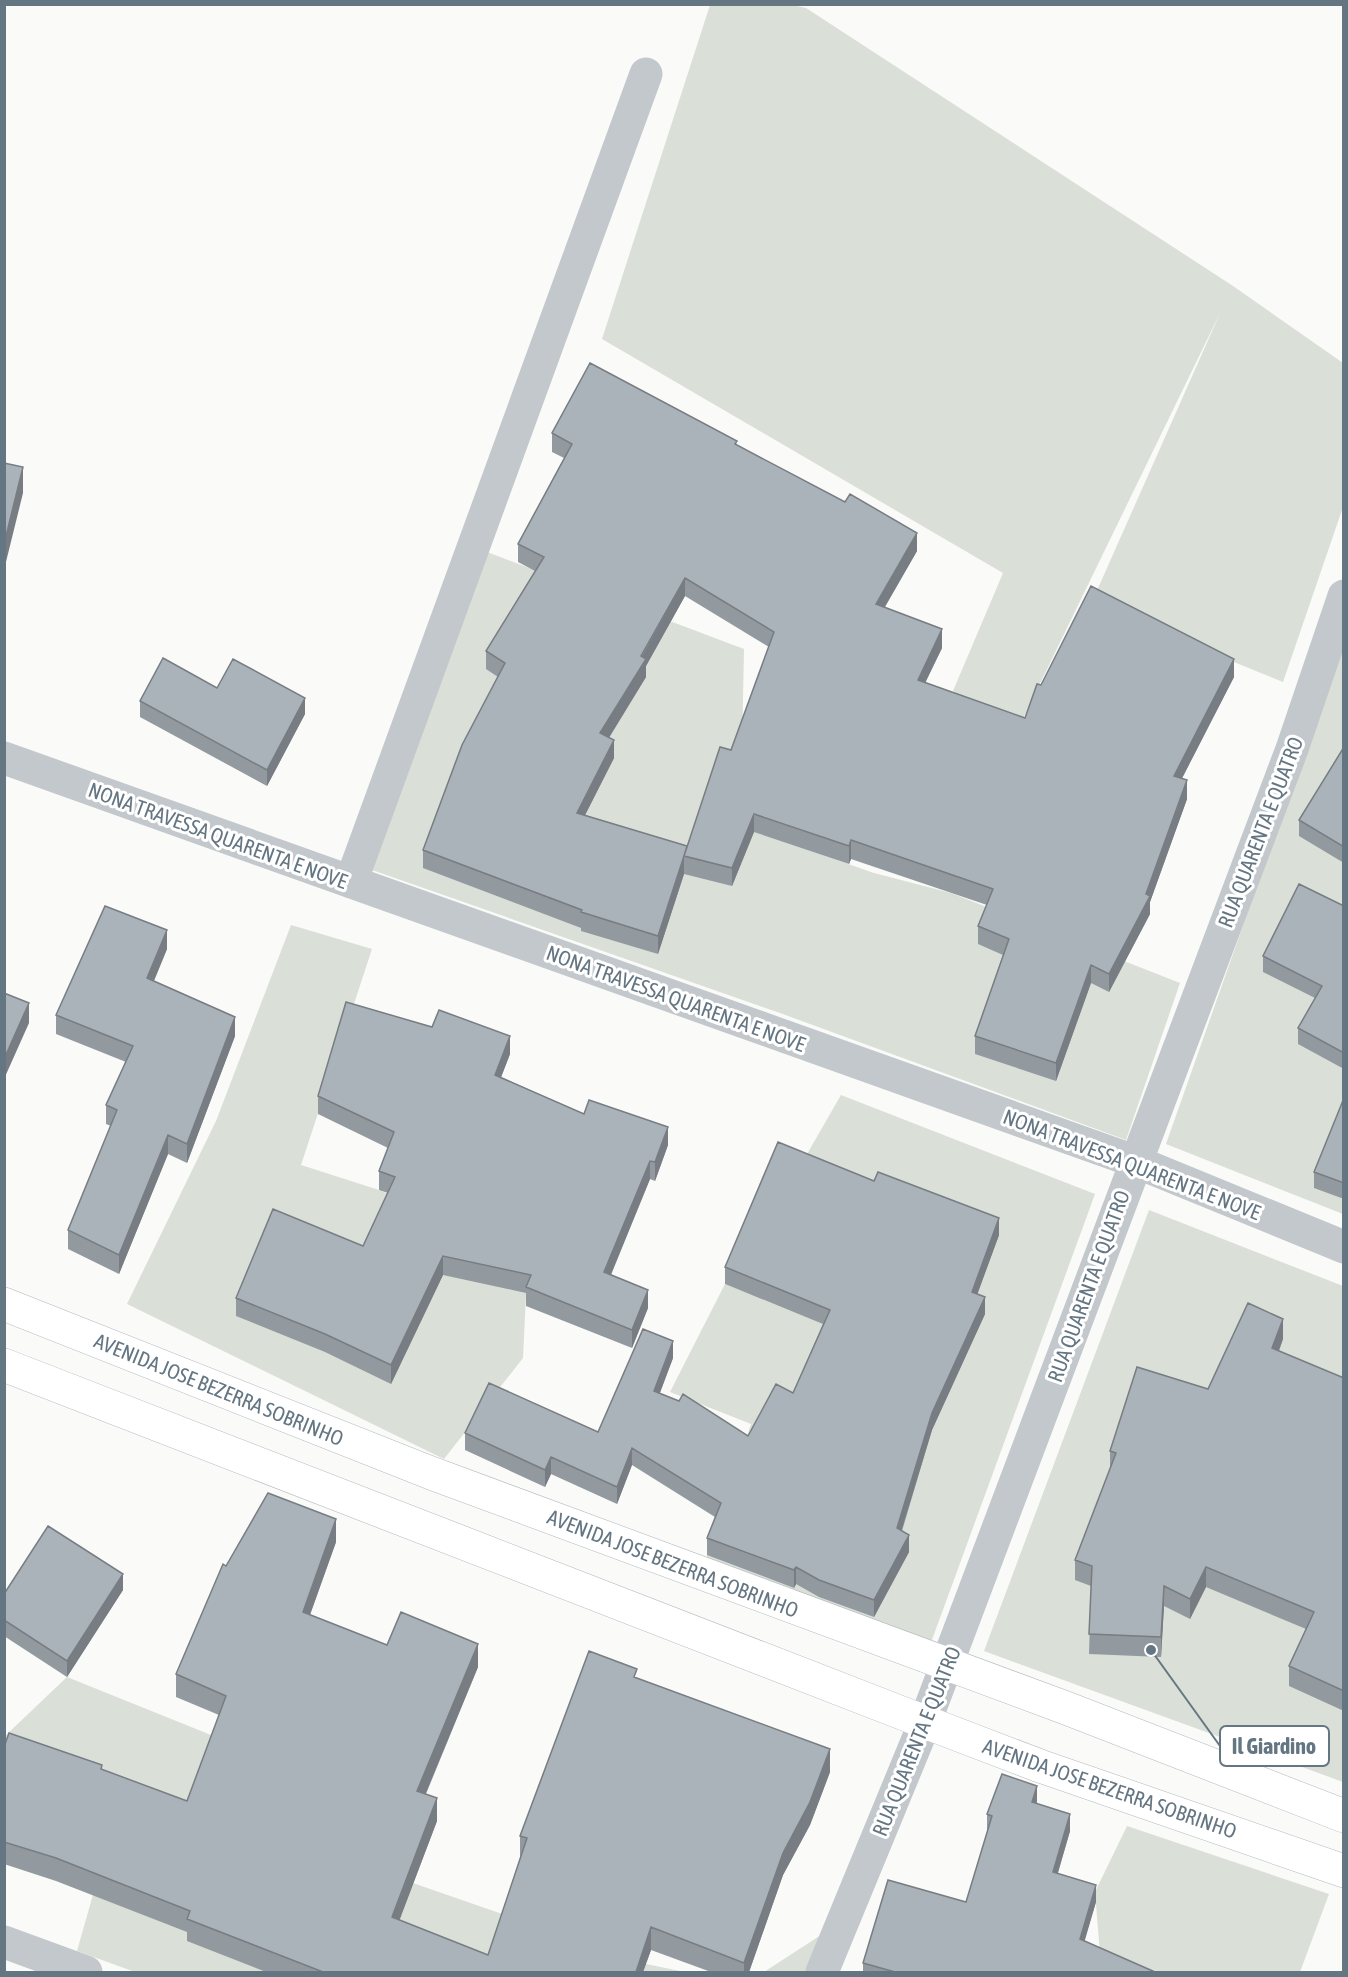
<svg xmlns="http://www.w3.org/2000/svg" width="1348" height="1977" viewBox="0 0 1348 1977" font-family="'Asap Condensed',sans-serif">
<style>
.green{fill:#dadfd7}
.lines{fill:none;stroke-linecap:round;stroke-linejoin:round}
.secondary-casing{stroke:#b3babf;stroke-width:34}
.street{stroke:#c3c8cc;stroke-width:33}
.secondary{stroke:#fff;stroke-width:33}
.wall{fill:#929a9f;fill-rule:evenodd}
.shaded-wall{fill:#777d82}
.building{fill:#aab3b9;stroke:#777d82;stroke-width:1.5;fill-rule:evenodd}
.labels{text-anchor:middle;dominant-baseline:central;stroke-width:6;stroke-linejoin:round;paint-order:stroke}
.street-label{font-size:21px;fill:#657683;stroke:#fff}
.leader{fill:none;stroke:#657683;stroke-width:2}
.callout-dot{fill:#657683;stroke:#fff;stroke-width:2}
.callout{fill:#fff;stroke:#657683;stroke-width:2}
.callout-label{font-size:22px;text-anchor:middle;font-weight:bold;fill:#657683}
</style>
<rect width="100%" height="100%" fill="#fafaf8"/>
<path class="green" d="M 788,4 L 806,8 L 1233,286 L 1343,363 L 1343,507 L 1283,682 L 1091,604 L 1221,311 L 1016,733 L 953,691 L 1003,573 L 602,339 L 710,5 Z
M 487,552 L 744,649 L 742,748 L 808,850 L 874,873 L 951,893 L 1180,983 L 1126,1140 L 780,1013 L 372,870 Z
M 1343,642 L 1343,1214 L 1166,1144 Z
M 291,925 L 372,949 L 301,1165 L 379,1190 L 528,1253 L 523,1358 L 444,1459 L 127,1304 L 216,1121 Z
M 841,1095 L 1095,1194 L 929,1648 L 706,1559 L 751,1424 L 670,1392 L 725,1284 L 792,1311 L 799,1168 Z
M 1149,1210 L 1343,1286 L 1343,1782 L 984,1651 Z
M 67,1677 L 211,1735 L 194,1807 L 646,1964 L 685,1972 L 135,1972 L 77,1951 L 123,1789 L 5,1746 L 4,1737 Z
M 1127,1826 L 1329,1894 L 1300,1972 L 1117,1972 L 1101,1966 L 1095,1892 Z
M 821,1935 L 807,1972 L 764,1972 Z"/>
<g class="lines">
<defs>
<path id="secondary" d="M 4,1304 L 431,1473 L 1066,1708 L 1344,1816
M 4,1365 L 925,1722 L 1040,1766 L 1344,1871"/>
</defs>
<use href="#secondary" class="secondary-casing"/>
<path class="street" d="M 4,758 L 1134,1161 L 1344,1247
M 351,882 L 646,74
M 4,1942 L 86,1972
M 822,1972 L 925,1722 L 1292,749 L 1344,596"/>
<use href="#secondary" class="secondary"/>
</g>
<path class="wall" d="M 552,433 L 737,445 L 917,551 L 885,607 L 942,648 L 925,682 L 1025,718 L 1041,685 L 1234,677 L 1182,778 L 1187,799 L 1150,902 L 1150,914 L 1109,992 L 1091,983 L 1056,1081 L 975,1054 L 975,1036 L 1003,955 L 978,944 L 978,926 L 987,905 L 851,859 L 849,864 L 754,832 L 732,886 L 684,874 L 658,954 L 581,931 L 581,928 L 423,868 L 423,850 L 498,677 L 486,669 L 486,651 L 535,571 L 518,562 L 518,544 L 564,458 L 552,452 ZM 685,596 L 769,647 L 731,750 L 687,846 L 585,815 L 614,758 L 609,738 L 646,677 L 646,666 Z
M 217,688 L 305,714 L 267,786 L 140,717 L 140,701 Z
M 1344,747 L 1344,863 L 1299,836 L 1299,820 Z
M 1344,906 L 1344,1069 L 1298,1044 L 1298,1028 L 1315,998 L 1263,972 L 1263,956 Z
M 167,949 L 154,981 L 235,1036 L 187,1163 L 168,1154 L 119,1274 L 68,1249 L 68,1230 L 111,1126 L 106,1124 L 106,1105 L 126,1062 L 56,1034 L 56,1015 Z
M 510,1054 L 501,1077 L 584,1114 L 668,1145 L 655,1181 L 650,1179 L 611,1275 L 648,1308 L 632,1348 L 526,1306 L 526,1293 L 443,1275 L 391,1384 L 325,1352 L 236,1316 L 236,1298 L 363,1246 L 388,1193 L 379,1190 L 379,1171 L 388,1148 L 318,1114 L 318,1096 Z
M 1344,1098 L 1344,1199 L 1314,1188 L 1314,1172 Z
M 999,1235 L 977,1294 L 985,1314 L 932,1430 L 902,1531 L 909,1552 L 874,1617 L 819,1597 L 796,1584 L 794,1588 L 707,1555 L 707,1538 L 715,1517 L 632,1465 L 617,1504 L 551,1474 L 545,1487 L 465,1450 L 465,1433 L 598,1432 L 673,1358 L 660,1393 L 748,1436 L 793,1393 L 823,1324 L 725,1284 L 725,1267 Z
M 1283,1339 L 1279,1351 L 1344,1378 L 1344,1711 L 1289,1686 L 1289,1666 L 1306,1629 L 1206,1587 L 1190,1619 L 1164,1606 L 1161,1657 L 1089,1654 L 1091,1586 L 1075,1580 L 1075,1560 L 1110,1469 L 1110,1451 L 1208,1389 Z
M 336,1542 L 310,1615 L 387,1645 L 478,1667 L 426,1794 L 437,1821 L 399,1920 L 488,1955 L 520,1858 L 520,1836 L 637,1678 L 830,1772 L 810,1825 L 783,1875 L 749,1972 L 711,1972 L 651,1950 L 643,1972 L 266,1972 L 187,1941 L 187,1932 L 56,1881 L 4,1864 L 4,1747 L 102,1770 L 187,1801 L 219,1715 L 176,1697 L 176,1674 L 226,1566 Z
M 123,1590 L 67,1677 L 4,1636 L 4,1594 Z
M 1037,1803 L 1070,1831 L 1058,1873 L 1096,1902 L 1084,1941 L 1155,1972 L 863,1972 L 863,1963 L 966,1902 L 987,1832 L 987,1814 Z"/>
<path class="shaded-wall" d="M 23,467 L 23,493 L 4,570 L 4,544 Z
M 917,533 L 917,551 L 876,622 L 876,604 Z
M 685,578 L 685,596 L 646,666 L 646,677 L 600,752 L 600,733 Z
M 942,629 L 942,648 L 918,698 L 918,680 Z
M 1234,659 L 1234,677 L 1174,794 L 1174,776 Z
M 305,698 L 305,714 L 267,786 L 267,770 Z
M 614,740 L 614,758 L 577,831 L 577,813 Z
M 1187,780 L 1187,799 L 1150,902 L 1150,914 L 1109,992 L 1109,974 L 1146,894 Z
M 754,814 L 754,832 L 732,886 L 732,868 Z
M 851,840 L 851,859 L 849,864 L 849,846 Z
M 684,856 L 684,874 L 658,954 L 658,936 Z
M 167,930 L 167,949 L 147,997 L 147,978 Z
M 1091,965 L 1091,983 L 1056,1081 L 1056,1063 Z
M 29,1003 L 29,1023 L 4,1079 L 4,1059 Z
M 235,1017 L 235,1036 L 187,1163 L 187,1144 Z
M 510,1036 L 510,1054 L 495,1093 L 495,1075 Z
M 668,1127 L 668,1145 L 655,1181 L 655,1162 Z
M 168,1135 L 168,1154 L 119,1274 L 119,1255 Z
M 650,1161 L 650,1179 L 604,1291 L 604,1272 Z
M 999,1218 L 999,1235 L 972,1309 L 972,1292 Z
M 443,1256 L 443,1275 L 391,1384 L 391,1365 Z
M 648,1290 L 648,1308 L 632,1348 L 632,1330 Z
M 985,1297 L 985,1314 L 932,1430 L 897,1545 L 897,1528 L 932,1413 Z
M 1283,1319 L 1283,1339 L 1272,1368 L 1272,1348 Z
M 673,1341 L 673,1358 L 654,1408 L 654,1391 Z
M 632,1448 L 632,1465 L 617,1504 L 617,1487 Z
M 551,1457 L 551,1474 L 545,1487 L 545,1470 Z
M 336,1519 L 336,1542 L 303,1634 L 303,1612 Z
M 909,1535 L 909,1552 L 874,1617 L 874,1600 Z
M 796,1567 L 796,1584 L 794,1588 L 794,1570 Z
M 1206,1567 L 1206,1587 L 1190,1619 L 1190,1599 Z
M 123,1574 L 123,1590 L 67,1677 L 67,1661 Z
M 1164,1586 L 1164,1606 L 1161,1657 L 1161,1637 Z
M 478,1644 L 478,1667 L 417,1814 L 417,1791 Z
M 830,1749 L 830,1772 L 810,1825 L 783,1875 L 749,1972 L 744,1972 L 744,1963 L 783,1853 Z
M 1037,1786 L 1037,1803 L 1032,1802 Z
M 437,1798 L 437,1821 L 392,1940 L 392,1917 Z
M 1070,1814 L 1070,1831 L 1053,1889 L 1053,1872 Z
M 1096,1885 L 1096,1902 L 1080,1957 L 1080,1939 Z
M 651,1927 L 651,1950 L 643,1972 L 636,1972 Z"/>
<path class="building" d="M 590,363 L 737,441 L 735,444 L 845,502 L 850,494 L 917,533 L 876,604 L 942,629 L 918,680 L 1025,718 L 1037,684 L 1041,685 L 1091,586 L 1234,659 L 1174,776 L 1187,780 L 1146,894 L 1150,896 L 1109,974 L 1091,965 L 1056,1063 L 975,1036 L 1009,939 L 978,926 L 993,889 L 851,840 L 849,846 L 754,814 L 732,868 L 684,856 L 658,936 L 581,912 L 582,910 L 423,850 L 462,745 L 505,663 L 486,651 L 544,557 L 518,544 L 572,444 L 552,433 ZM 685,578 L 774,632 L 731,750 L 720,747 L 684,856 L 687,846 L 577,813 L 614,740 L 600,733 L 646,659 L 641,656 Z
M 4,463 L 23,467 L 4,544 Z
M 163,658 L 217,688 L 233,659 L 305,698 L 267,770 L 140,701 Z
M 1344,747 L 1344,847 L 1299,820 Z
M 1299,884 L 1344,906 L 1344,1053 L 1298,1028 L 1322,986 L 1263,956 Z
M 105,906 L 167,930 L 147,978 L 235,1017 L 187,1144 L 168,1135 L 119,1255 L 68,1230 L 117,1110 L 106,1105 L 133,1046 L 56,1015 Z
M 4,993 L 29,1003 L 4,1059 Z
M 346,1002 L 432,1027 L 439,1010 L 510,1036 L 495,1075 L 584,1114 L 589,1100 L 668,1127 L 655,1162 L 650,1161 L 604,1272 L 648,1290 L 632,1330 L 526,1287 L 531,1275 L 443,1256 L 391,1365 L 325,1334 L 236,1298 L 273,1209 L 363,1246 L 395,1177 L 379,1171 L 394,1132 L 318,1096 Z
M 1344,1098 L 1344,1183 L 1314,1172 Z
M 778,1142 L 874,1181 L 878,1172 L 999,1218 L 972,1292 L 985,1297 L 932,1413 L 897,1528 L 909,1535 L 874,1600 L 819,1580 L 796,1567 L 794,1570 L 707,1538 L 721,1503 L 632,1448 L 617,1487 L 551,1457 L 545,1470 L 465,1433 L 489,1383 L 598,1432 L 643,1329 L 673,1341 L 654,1391 L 679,1401 L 683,1394 L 748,1436 L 776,1384 L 793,1393 L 830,1310 L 725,1267 Z
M 1248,1303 L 1283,1319 L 1272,1348 L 1344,1378 L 1344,1691 L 1289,1666 L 1314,1612 L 1206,1567 L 1190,1599 L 1164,1586 L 1161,1637 L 1089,1634 L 1092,1566 L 1075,1560 L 1116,1453 L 1110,1451 L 1137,1367 L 1208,1389 Z
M 268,1493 L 336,1519 L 303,1612 L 387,1645 L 401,1612 L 478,1644 L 417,1791 L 437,1798 L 392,1917 L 488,1955 L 527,1838 L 520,1836 L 589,1651 L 637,1669 L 634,1677 L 830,1749 L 810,1802 L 783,1853 L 744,1963 L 651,1927 L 636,1972 L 323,1972 L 187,1919 L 190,1911 L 56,1858 L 4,1842 L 4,1747 L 9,1733 L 102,1765 L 101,1769 L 187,1801 L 226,1696 L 176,1674 L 223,1564 L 226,1566 Z
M 48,1526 L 123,1574 L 67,1661 L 4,1620 L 4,1594 Z
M 1002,1774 L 1037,1786 L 1032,1802 L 1070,1814 L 1053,1872 L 1096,1885 L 1080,1939 L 1155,1972 L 895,1972 L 863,1963 L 888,1880 L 966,1902 L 992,1816 L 987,1814 Z"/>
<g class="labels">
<g class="street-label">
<text transform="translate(1260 832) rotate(-69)">RUA QUARENTA E QUATRO</text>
<text transform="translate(218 835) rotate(20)">NONA TRAVESSA QUARENTA E NOVE</text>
<text transform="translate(676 998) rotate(20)">NONA TRAVESSA QUARENTA E NOVE</text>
<text transform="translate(1132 1164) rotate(21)">NONA TRAVESSA QUARENTA E NOVE</text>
<text transform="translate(1088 1286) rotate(-70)">RUA QUARENTA E QUATRO</text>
<text transform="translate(219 1389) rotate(22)">AVENIDA JOSE BEZERRA SOBRINHO</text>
<text transform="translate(673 1563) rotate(21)">AVENIDA JOSE BEZERRA SOBRINHO</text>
<text transform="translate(916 1741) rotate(-68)">RUA QUARENTA E QUATRO</text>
<text transform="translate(1110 1788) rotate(19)">AVENIDA JOSE BEZERRA SOBRINHO</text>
</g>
</g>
<path class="leader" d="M1151 1650L1220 1746"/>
<circle class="callout-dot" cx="1151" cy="1650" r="6"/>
<rect class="callout" x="1220" y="1726" width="109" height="40" rx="6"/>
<g class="callout-label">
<text x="1274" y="1754">Il Giardino</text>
</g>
<rect width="1348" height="1977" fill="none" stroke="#657683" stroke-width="12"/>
</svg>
